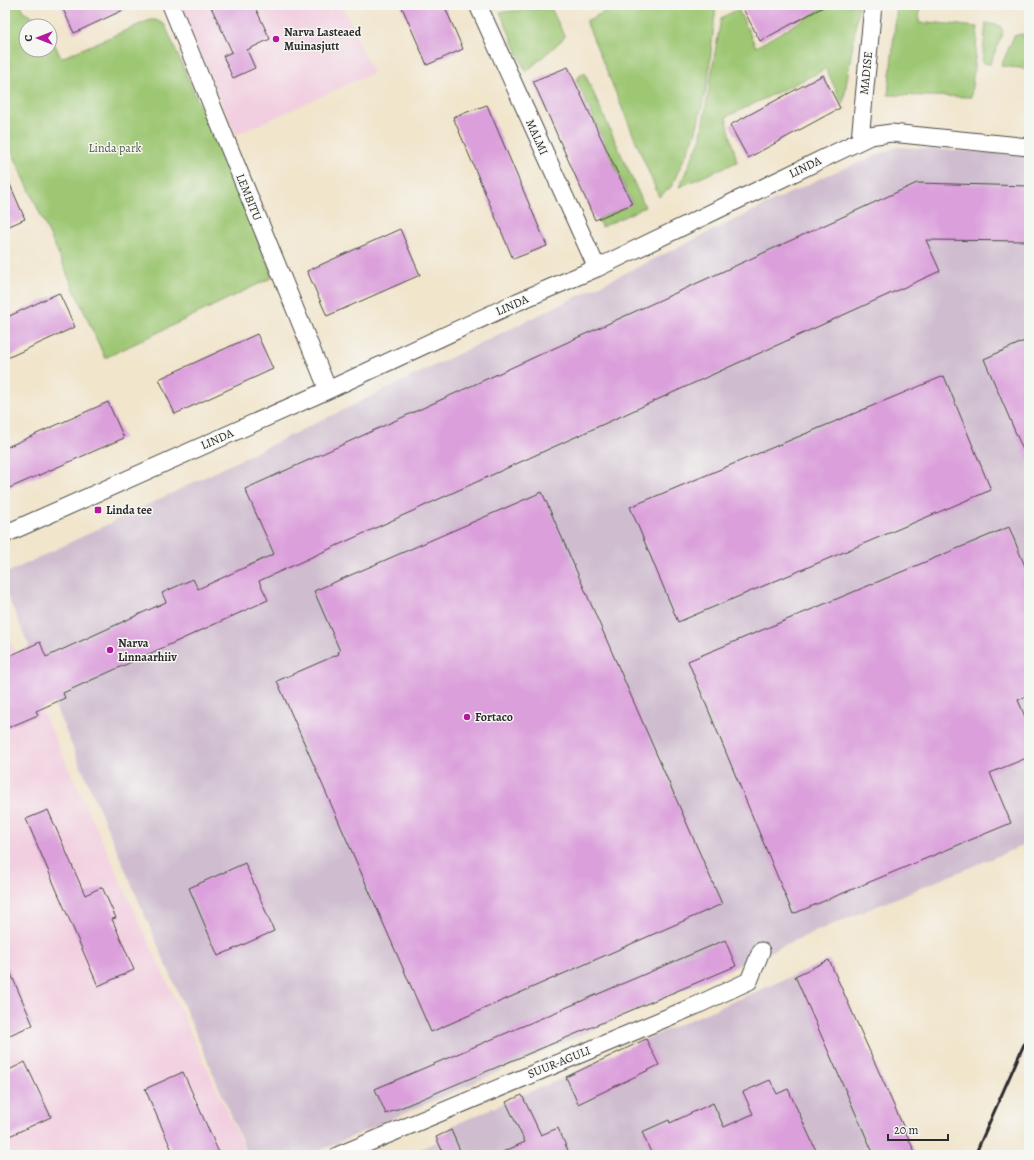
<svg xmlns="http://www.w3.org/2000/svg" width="1034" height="1160" viewBox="0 0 1034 1160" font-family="Alegreya,serif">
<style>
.built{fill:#f2cfe0}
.industrial{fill:#cfbdcf}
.green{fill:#9ec773;stroke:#64794f}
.building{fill:#dba0db}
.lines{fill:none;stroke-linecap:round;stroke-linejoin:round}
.street-casing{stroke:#494743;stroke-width:19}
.street{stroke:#fff;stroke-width:17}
.rail{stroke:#2b2b2b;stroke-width:3}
.poi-dot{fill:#b5179e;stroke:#f6f6f2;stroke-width:1.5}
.labels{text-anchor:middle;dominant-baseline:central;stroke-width:3;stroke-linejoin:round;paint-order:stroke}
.poi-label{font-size:12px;font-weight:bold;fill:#2b2b2b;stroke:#f6f6f2;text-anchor:start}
.street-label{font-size:12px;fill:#2b2b2b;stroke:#f6f6f2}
.park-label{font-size:12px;fill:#4e5a41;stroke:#f6f6f2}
</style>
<rect width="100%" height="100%" fill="#f6f6f2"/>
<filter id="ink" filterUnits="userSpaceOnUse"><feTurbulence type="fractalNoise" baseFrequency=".025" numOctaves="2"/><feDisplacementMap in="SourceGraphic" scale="8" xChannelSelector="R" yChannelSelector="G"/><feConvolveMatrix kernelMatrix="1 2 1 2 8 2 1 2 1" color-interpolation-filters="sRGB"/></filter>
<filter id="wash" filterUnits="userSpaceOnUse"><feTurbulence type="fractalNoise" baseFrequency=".012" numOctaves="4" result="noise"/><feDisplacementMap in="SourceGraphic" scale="16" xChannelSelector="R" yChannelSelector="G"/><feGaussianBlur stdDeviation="0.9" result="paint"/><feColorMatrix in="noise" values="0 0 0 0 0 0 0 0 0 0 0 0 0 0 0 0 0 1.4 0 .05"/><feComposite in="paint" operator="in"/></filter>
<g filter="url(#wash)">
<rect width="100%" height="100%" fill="#f1e5cc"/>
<path class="built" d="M 179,5 L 342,5 L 373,73 L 236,135 Z
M 5,630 L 247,1155 L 5,1155 Z"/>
<path class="industrial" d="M 897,147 L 1029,155 L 1029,843 L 812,933 L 310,1155 L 248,1155 L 5,590 L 5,574 L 823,177 Z
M 829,960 L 915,1155 L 407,1155 L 445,1138 L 452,1126 L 522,1095 L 566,1077 L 646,1039 Z"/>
<path class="green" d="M 5,5 L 21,5 L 24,13 L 45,21 L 47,26 L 26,26 L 26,50 L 50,50 L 50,34 L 61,58 L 150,20 L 156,20 L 165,25 L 271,271 L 271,278 L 105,358 L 5,136 Z
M 618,5 L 716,5 L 708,81 L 695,135 L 671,187 L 659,197 L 586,21 Z
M 828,5 L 859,5 L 843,105 L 826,69 L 726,117 L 737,162 L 679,187 L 700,140 L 721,18 L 738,9 L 756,47 Z
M 897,5 L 920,5 L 919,23 L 928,24 L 928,22 L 978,27 L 971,97 L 888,95 Z
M 551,8 L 565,37 L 526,72 L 500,12 Z
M 986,23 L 1000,26 L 1003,32 L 990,64 L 982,63 Z
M 1021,34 L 1029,37 L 1029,69 L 1001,66 L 1014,36 Z
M 584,72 L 645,207 L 602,227 L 598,219 L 632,204 L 576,79 Z"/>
<g id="blocks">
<path class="building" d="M 61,5 L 134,5 L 74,33 Z
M 210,5 L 254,5 L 270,39 L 247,50 L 255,68 L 233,78 L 223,56 L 232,52 Z
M 401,5 L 444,5 L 463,49 L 427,65 Z
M 741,5 L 827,5 L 760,41 Z
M 568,67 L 632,204 L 595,220 L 533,81 Z
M 823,75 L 840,108 L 748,158 L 730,125 Z
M 487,105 L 547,246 L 513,259 L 453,117 Z
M 5,173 L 25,219 L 5,228 Z
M 917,183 L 1029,186 L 1029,241 L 926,240 L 940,271 L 259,581 L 268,600 L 63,693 L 65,698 L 36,711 L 38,715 L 5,729 L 5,658 L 40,642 L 46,657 L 166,602 L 162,593 L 193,579 L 198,589 L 274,554 L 245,489 Z
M 400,229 L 420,275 L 327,316 L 307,271 Z
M 59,293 L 75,327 L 5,359 L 5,318 Z
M 257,334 L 273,369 L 175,414 L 159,379 Z
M 1029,339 L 1029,464 L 984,359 Z
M 944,376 L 991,490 L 678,622 L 630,507 Z
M 108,402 L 124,438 L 5,490 L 5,448 Z
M 542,492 L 722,904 L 431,1032 L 277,681 L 339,654 L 338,652 L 340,651 L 314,591 Z
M 1009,527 L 1029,576 L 1029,695 L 1018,700 L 1029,726 L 1029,757 L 990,773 L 1011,823 L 793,914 L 688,661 Z
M 48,810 L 85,895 L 102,887 L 116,918 L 112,919 L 134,970 L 98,986 L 26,819 Z
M 245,863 L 274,931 L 218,956 L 189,888 Z
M 725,940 L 736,966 L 386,1114 L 375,1089 Z
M 5,960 L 33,1025 L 5,1037 Z
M 829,960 L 916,1155 L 874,1155 L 795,976 Z
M 646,1039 L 659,1065 L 578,1104 L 566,1077 Z
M 25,1062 L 51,1117 L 5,1138 L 5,1072 Z
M 183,1072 L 220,1155 L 174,1155 L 145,1089 Z
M 770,1080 L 777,1094 L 788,1089 L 818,1155 L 652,1155 L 642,1132 L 669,1120 L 670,1123 L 713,1103 L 724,1127 L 753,1114 L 743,1092 Z
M 522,1095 L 541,1135 L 558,1128 L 570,1155 L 496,1155 L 525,1142 L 506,1102 Z
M 451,1130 L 462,1155 L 444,1155 L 436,1137 Z"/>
</g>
</g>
<g filter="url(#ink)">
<use href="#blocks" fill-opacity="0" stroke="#494743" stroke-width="1"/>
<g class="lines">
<defs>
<path id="street" d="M 171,5 L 328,390
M 478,5 L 597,268
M 860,140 L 873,5
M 5,534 L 328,390 L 517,302 L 597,268 L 870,136 L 891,133 L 1029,147
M 339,1155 L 695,1006 L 749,981 L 761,951"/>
</defs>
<use href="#street" class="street-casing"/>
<use href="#street" class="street"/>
<path class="rail" d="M 975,1155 L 1029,1033"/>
</g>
</g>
<g class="poi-dot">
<circle cx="276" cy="39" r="4"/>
<rect x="94" y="506" width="8" height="8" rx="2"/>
<circle cx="110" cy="650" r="4"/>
<circle cx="467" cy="717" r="4"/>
</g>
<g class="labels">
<g class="poi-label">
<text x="284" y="32">Narva Lasteaed<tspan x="284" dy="14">Muinasjutt</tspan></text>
<text x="106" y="510">Linda tee</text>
<text x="118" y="643">Narva<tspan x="118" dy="14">Linnaarhiiv</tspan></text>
<text x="475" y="717">Fortaco</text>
</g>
<g class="street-label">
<text transform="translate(866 73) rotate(-84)">MADISE</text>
<text transform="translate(537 137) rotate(66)">MALMI</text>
<text transform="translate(805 167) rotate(-26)">LINDA</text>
<text transform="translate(249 197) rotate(68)">LEMBITU</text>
<text transform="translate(512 305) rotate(-24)">LINDA</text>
<text transform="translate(217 439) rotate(-24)">LINDA</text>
<text transform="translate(559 1062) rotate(-22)">SUUR-AGULI</text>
</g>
<g class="park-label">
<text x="115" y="148">Linda park</text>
</g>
</g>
<rect width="1034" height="1160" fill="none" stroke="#f6f6f2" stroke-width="20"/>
<g transform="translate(38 38) rotate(270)"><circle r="19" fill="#f6f6f2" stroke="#a5a5a2"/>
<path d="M0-3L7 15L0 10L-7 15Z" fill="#b5179e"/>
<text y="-6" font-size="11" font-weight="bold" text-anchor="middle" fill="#2b2b2b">С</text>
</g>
<path d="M888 1134v6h60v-6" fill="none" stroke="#2b2b2b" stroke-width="2"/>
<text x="894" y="1134" font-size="12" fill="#2b2b2b" stroke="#f6f6f2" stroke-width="3" paint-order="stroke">20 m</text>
</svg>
